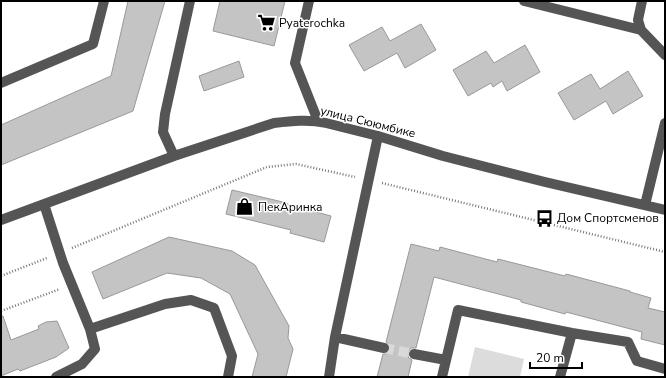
<svg xmlns="http://www.w3.org/2000/svg" width="666" height="378" viewBox="0 0 666 378" font-family="'Nunito Sans',sans-serif">
<style>
.green{fill:#dcdcdc}
.building{fill:#c4c4c4;stroke:#999}
.lines{fill:none;stroke-linecap:round;stroke-linejoin:round}
.minor-tunnel{stroke:#d9d9d9;stroke-width:10;stroke-dasharray:10 5;stroke-linecap:butt}
.path{stroke:#777;stroke-width:2.5;stroke-dasharray:1 2;stroke-linecap:butt}
.minor{stroke:#555;stroke-width:10}
.labels{text-anchor:middle;dominant-baseline:central;stroke-width:3;stroke-linejoin:round;paint-order:stroke}
.poi-label{font-size:12px;fill:#000;stroke:#fff;text-anchor:start}
.street-label{font-size:12px;fill:#000;stroke:#fff}
</style>
<rect width="100%" height="100%" fill="#fff"/>
<path class="green" d="M 475,347 L 524,359 L 520,377 L 468,377 Z"/>
<path class="building" d="M 128,1 L 165,1 L 133,111 L 1,165 L 1,125 L 111,76 Z
M 220,1 L 285,1 L 274,46 L 213,31 Z
M 421,24 L 436,50 L 405,68 L 397,53 L 364,71 L 349,45 L 382,27 L 390,41 Z
M 525,45 L 540,72 L 507,91 L 502,81 L 493,87 L 491,83 L 468,96 L 453,70 L 486,51 L 494,63 Z
M 239,61 L 244,77 L 204,91 L 199,76 Z
M 628,71 L 643,96 L 613,114 L 606,101 L 574,120 L 558,93 L 591,74 L 600,89 Z
M 232,190 L 287,203 L 287,204 L 331,216 L 324,242 L 290,233 L 291,230 L 226,214 Z
M 169,237 L 232,251 L 255,265 L 289,326 L 288,338 L 293,349 L 286,377 L 252,377 L 258,354 L 230,294 L 201,278 L 167,273 L 103,299 L 92,272 Z
M 411,244 L 439,251 L 440,247 L 497,262 L 498,259 L 565,276 L 566,274 L 630,291 L 630,292 L 651,298 L 648,308 L 665,312 L 665,345 L 641,339 L 642,332 L 566,312 L 565,314 L 521,302 L 521,300 L 434,277 L 416,348 L 411,348 L 408,352 L 408,357 L 412,360 L 408,377 L 377,377 L 383,354 L 386,354 L 390,350 L 390,346 L 386,342 Z
M 3,316 L 11,340 L 39,329 L 38,326 L 46,322 L 57,321 L 69,348 L 56,357 L 20,371 L 18,369 L 1,376 L 1,317 Z"/>
<g class="lines">
<path class="minor-tunnel" d="M 384,348 L 414,354"/>
<path class="path" d="M 382,183 L 665,252
M 72,248 L 267,167 L 296,164 L 355,177
M 1,276 L 47,258
M 1,311 L 60,289"/>
<path class="minor" d="M 309,1 L 295,63 L 318,121
M 524,1 L 641,30
M 642,1 L 638,20 L 641,30 L 665,55
M 1,83 L 93,44 L 104,1
M 174,156 L 163,132 L 165,114 L 190,1
M 44,204 L 63,263 L 90,329 L 95,349 L 82,364 L 56,377
M 645,205 L 665,123
M 1,220 L 174,156 L 274,123 C 291,121 309,119 326,123 L 378,136 L 443,156 L 545,182 L 665,210
M 90,329 L 165,304 L 191,300 L 214,308 L 232,356 L 228,377
M 335,337 L 384,348
M 414,354 L 446,360
M 329,377 L 335,337 L 378,136
M 442,377 L 458,310 L 572,333 L 628,342 L 637,361 L 665,369
M 560,377 L 572,333"/>
</g>
<defs>
<symbol id="supermarket-bare" viewBox="-9 -9 18 18"><path d="M-6-5.5h2.5l.6 2H6L4.5 2H-2.5L-4.4-4H-6ZM-1.5 3.2a1.3 1.3 0 1 0 .1 0ZM3 3.2a1.3 1.3 0 1 0 .1 0Z" fill="#000" stroke="#fff" stroke-width="2.5" paint-order="stroke"/></symbol>
<symbol id="shop-bare" viewBox="-9 -9 18 18"><path d="M-5-2.5h2.3a2.7 3.5 0 0 1 5.4 0H5L5.5 6h-11ZM-1.5-2.5h3a1.5 2.3 0 0 0-3 0Z" fill="#000" stroke="#fff" stroke-width="2.5" paint-order="stroke"/></symbol>
<symbol id="bus-bare" viewBox="-9 -9 18 18"><path d="M-5-6H5V4H4V6H2V4H-2V6H-4V4H-5ZM-3.5-4V0h7V-4ZM-3.5 1.2v1.5H-2V1.2ZM2 1.2v1.5H3.5V1.2Z" fill="#000" stroke="#fff" stroke-width="2.5" paint-order="stroke"/></symbol>
</defs>
<g fill-rule="evenodd">
<use href="#supermarket-bare" x="254" y="10" width="25" height="25"/>
<use href="#shop-bare" x="232" y="194" width="25" height="25"/>
<use href="#bus-bare" x="532" y="206" width="25" height="25"/>
</g>
<g class="labels">
<g class="poi-label">
<text x="279" y="23">Pyaterochka</text>
<text x="258" y="207">ПекАринка</text>
<text x="557" y="218">Дом Спортсменов</text>
</g>
<g class="street-label">
<text transform="translate(368 122) rotate(14)">улица Сююмбике</text>
</g>
</g>
<rect width="666" height="378" fill="none" stroke="#000000" stroke-width="4"/>
<path d="M530 362v6h52v-6" fill="none" stroke="#000000" stroke-width="2"/>
<text x="536" y="362" font-size="12" fill="#000000" stroke="#ffffff" stroke-width="3" paint-order="stroke">20 m</text>
</svg>
